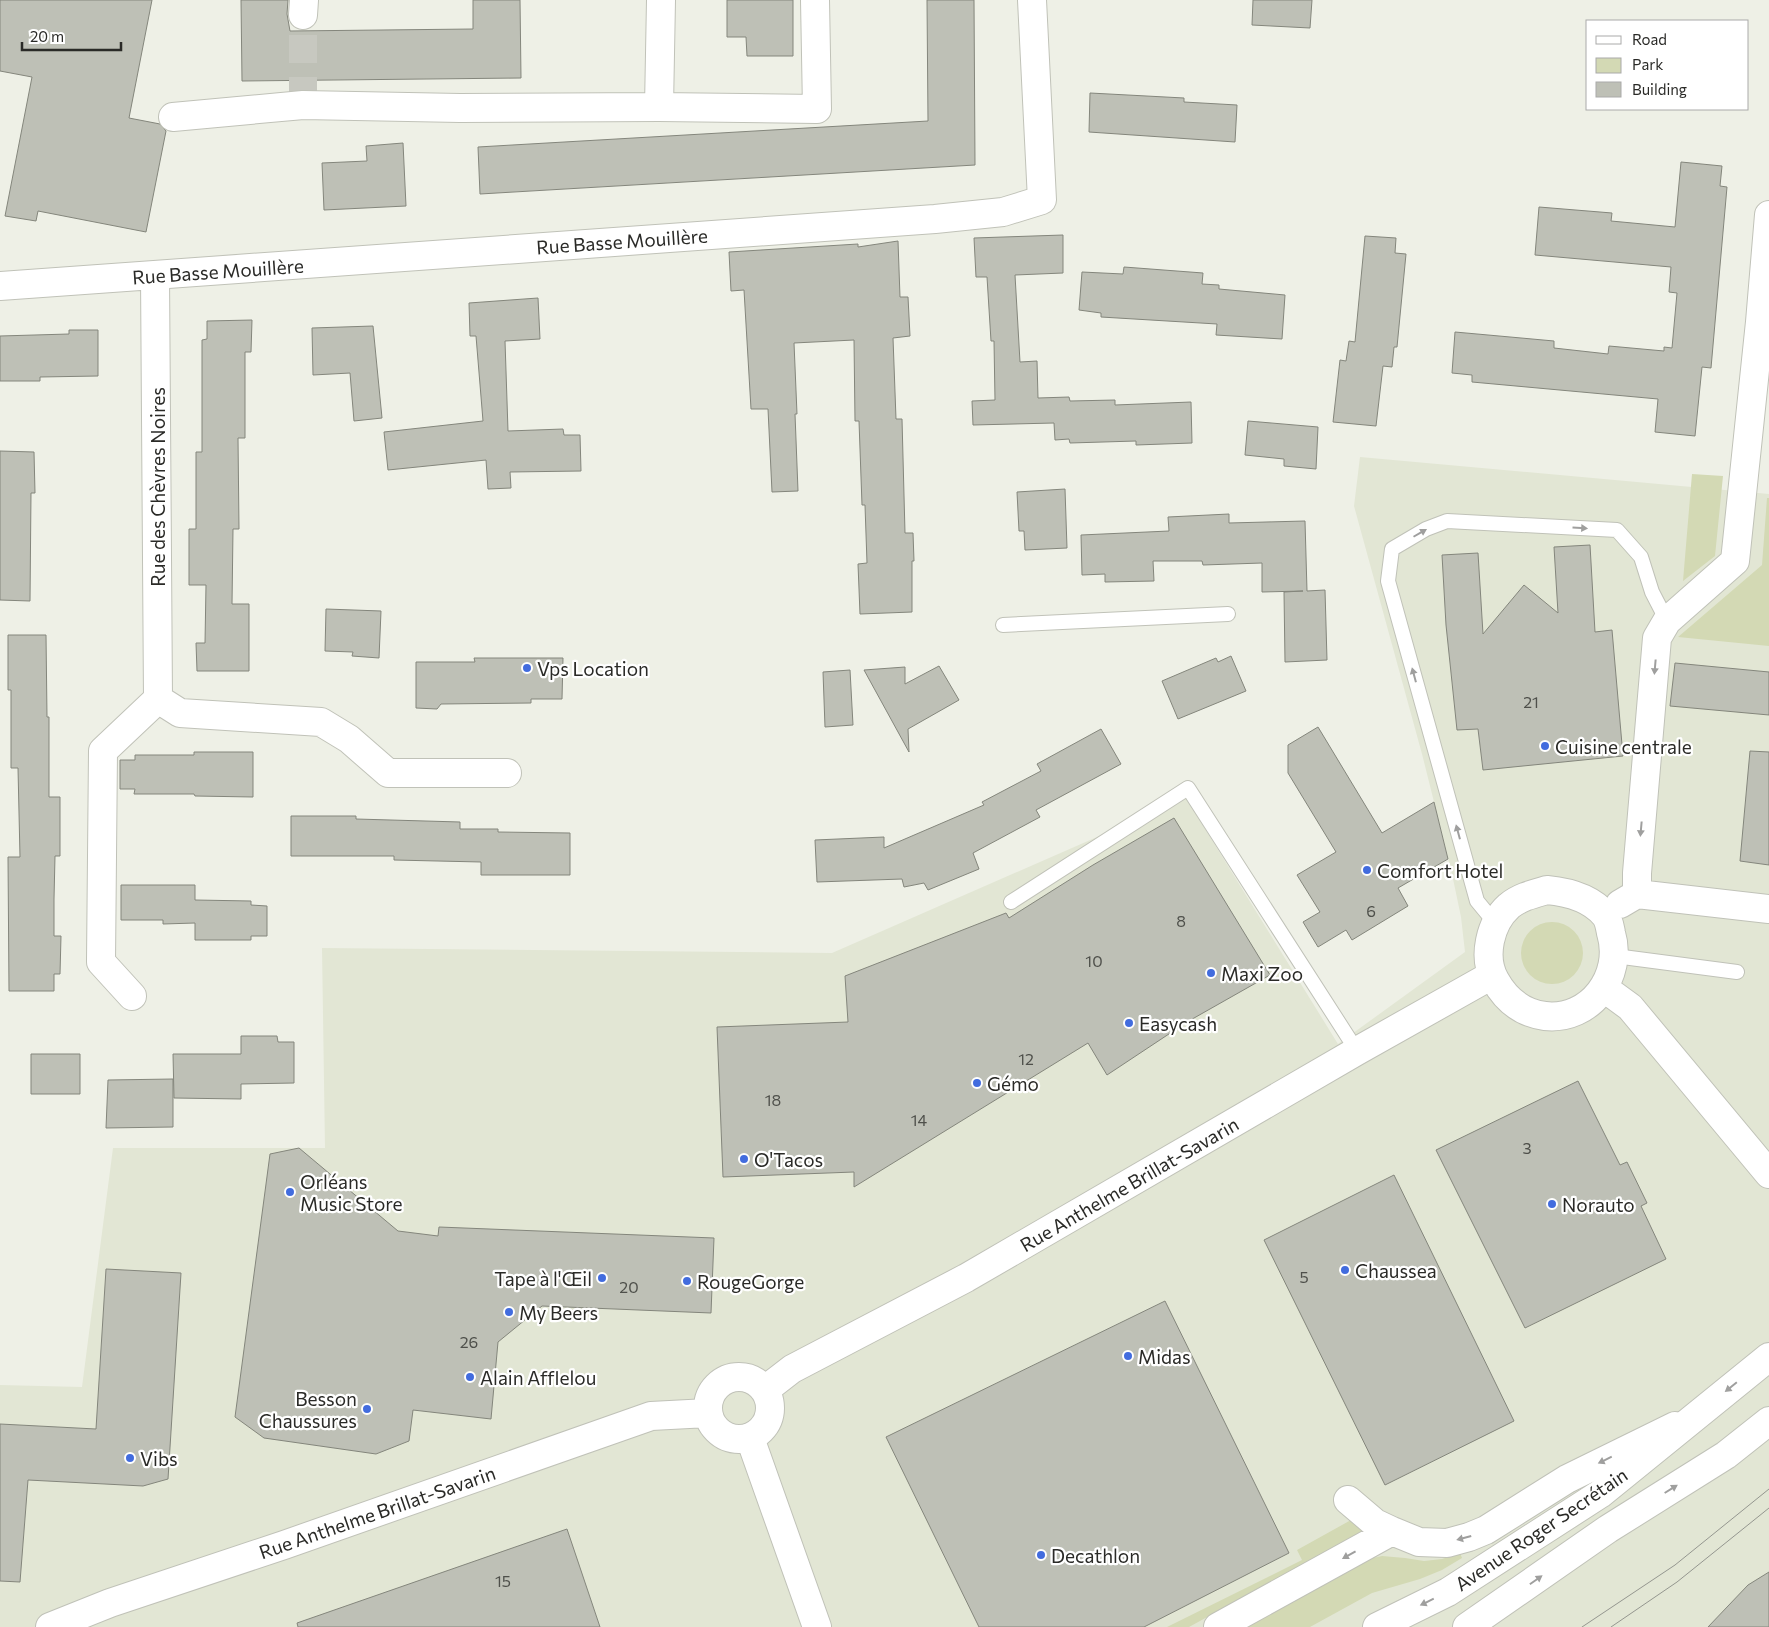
<svg xmlns="http://www.w3.org/2000/svg" width="1769" height="1627" viewBox="0 0 1769 1627" font-family="Commissioner,sans-serif">
<style>
.built{fill:#e2e6d4}
.green{fill:#d3d9b4}
.building{fill:#bec0b6;stroke:#84867c}
.lines{fill:none;stroke-linecap:round;stroke-linejoin:round}
.street-tunnel{stroke:#c7c8c0;stroke-width:28;stroke-dasharray:28 14;stroke-linecap:butt}
.lane-casing{stroke:#c0c2b8;stroke-width:16}
.street-casing{stroke:#c0c2b8;stroke-width:30}
.primary-casing{stroke:#c0c2b8;stroke-width:30}
.lane{stroke:#fff;stroke-width:14}
.street{stroke:#fff;stroke-width:28}
.primary{stroke:#fff;stroke-width:28}
.tram{stroke:#94968f;stroke-width:1}
.oneway{fill:#9f9f9e}
.poi-dot{fill:#426cde;stroke:#fff;stroke-width:2}
.labels{text-anchor:middle;dominant-baseline:central;stroke-width:4.5;stroke-linejoin:round;paint-order:stroke}
.number-label{font-size:16px;fill:#4f504b}
.street-label{font-size:19px;fill:#2a2a27;stroke:#fff}
.poi-label{font-size:19px;fill:#2a2a27;stroke:#fff;text-anchor:start}
</style>
<rect width="100%" height="100%" fill="#eef0e6"/>
<path class="built" d="M 1360,457 L 1769,494 L 1769,1627 L 0,1627 L 0,1385 L 82,1387 L 113,1148 L 325,1148 L 322,948 L 832,953 L 1186,798 L 1338,1044 L 1465,952 L 1461,917 L 1452,874 L 1422,754 L 1354,506 Z"/>
<path class="green" d="M 1692,474 L 1723,476 L 1715,556 L 1683,581 Z
M 1767,498 L 1769,498 L 1769,646 L 1678,637 L 1762,565 Z
M1521 953a31 31 0 1 1 62 0a31 31 0 1 1-62 0Z
M 1351,1520 L 1364,1531 L 1189,1627 L 1167,1627 L 1302,1560 L 1297,1550 Z
M 1460,1553 L 1462,1558 L 1442,1570 L 1420,1579 L 1372,1593 L 1310,1627 L 1241,1627 L 1364,1560 L 1382,1556 L 1405,1558 L 1424,1561 L 1442,1559 Z"/>
<path class="building" d="M 0,0 L 152,0 L 129,118 L 160,124 L 166,131 L 146,232 L 38,211 L 36,221 L 5,216 L 32,77 L 0,71 Z
M 241,0 L 288,0 L 287,14 L 290,31 L 473,29 L 473,0 L 520,0 L 521,78 L 242,81 Z
M 727,0 L 793,0 L 793,56 L 747,56 L 746,37 L 727,37 Z
M 927,0 L 974,0 L 975,165 L 480,194 L 478,147 L 928,121 Z
M 1253,0 L 1312,0 L 1310,28 L 1252,25 Z
M 1090,93 L 1184,98 L 1184,102 L 1237,105 L 1235,142 L 1089,132 Z
M 403,143 L 406,206 L 324,210 L 322,163 L 367,161 L 366,146 Z
M 1681,162 L 1722,166 L 1720,186 L 1727,187 L 1711,368 L 1702,367 L 1695,436 L 1655,432 L 1658,399 L 1472,382 L 1472,375 L 1452,373 L 1455,332 L 1554,341 L 1554,348 L 1608,354 L 1609,346 L 1664,351 L 1664,347 L 1672,348 L 1677,293 L 1669,292 L 1671,267 L 1535,255 L 1539,207 L 1612,213 L 1611,221 L 1675,227 Z
M 1063,235 L 1063,273 L 1015,275 L 1020,362 L 1037,361 L 1038,398 L 1069,397 L 1070,401 L 1115,400 L 1115,405 L 1191,402 L 1192,443 L 1136,445 L 1136,441 L 1070,443 L 1069,439 L 1055,440 L 1054,423 L 973,425 L 972,401 L 995,400 L 994,341 L 991,341 L 987,277 L 976,277 L 974,238 Z
M 1365,236 L 1396,238 L 1395,253 L 1406,254 L 1397,347 L 1394,347 L 1392,367 L 1383,366 L 1376,426 L 1333,422 L 1340,360 L 1346,361 L 1349,341 L 1355,342 Z
M 898,241 L 900,297 L 908,297 L 910,336 L 893,338 L 896,419 L 902,419 L 905,533 L 913,533 L 914,561 L 912,561 L 912,612 L 860,614 L 858,564 L 867,563 L 865,505 L 862,505 L 859,421 L 855,421 L 854,340 L 794,343 L 797,414 L 795,414 L 798,491 L 772,492 L 768,409 L 751,409 L 744,290 L 731,291 L 729,252 L 858,244 L 858,247 Z
M 1124,267 L 1203,273 L 1202,284 L 1219,285 L 1219,289 L 1285,295 L 1282,339 L 1216,335 L 1217,324 L 1101,317 L 1101,313 L 1079,310 L 1082,272 L 1123,274 Z
M 538,298 L 540,339 L 505,341 L 508,431 L 563,429 L 564,435 L 580,435 L 581,471 L 510,472 L 511,488 L 488,489 L 486,460 L 388,470 L 384,432 L 483,421 L 476,336 L 470,336 L 469,303 Z
M 252,320 L 251,352 L 245,352 L 245,438 L 238,438 L 239,529 L 233,529 L 232,604 L 249,604 L 249,671 L 197,671 L 196,643 L 205,643 L 206,585 L 189,585 L 189,529 L 196,529 L 196,452 L 202,452 L 202,340 L 207,339 L 207,321 Z
M 373,326 L 382,418 L 354,421 L 350,373 L 313,375 L 312,328 Z
M 69,330 L 98,330 L 98,376 L 40,377 L 40,381 L 0,381 L 0,336 L 69,334 Z
M 1248,421 L 1318,427 L 1316,469 L 1284,466 L 1284,459 L 1245,455 Z
M 0,451 L 34,452 L 35,493 L 31,493 L 30,601 L 0,600 Z
M 1065,489 L 1067,548 L 1025,550 L 1024,531 L 1019,531 L 1017,492 Z
M 1229,514 L 1229,523 L 1305,521 L 1307,591 L 1325,590 L 1327,660 L 1285,662 L 1284,592 L 1303,591 L 1262,592 L 1262,563 L 1203,565 L 1202,561 L 1153,561 L 1154,581 L 1105,582 L 1105,574 L 1082,575 L 1081,535 L 1169,531 L 1168,517 Z
M 1590,545 L 1595,632 L 1612,630 L 1623,756 L 1483,770 L 1478,729 L 1457,730 L 1446,625 L 1442,555 L 1478,553 L 1483,634 L 1524,585 L 1558,613 L 1554,547 Z
M 326,609 L 381,611 L 379,658 L 352,656 L 353,652 L 325,651 Z
M 8,635 L 46,635 L 47,717 L 49,717 L 49,797 L 60,797 L 60,856 L 55,856 L 54,899 L 54,936 L 61,936 L 60,974 L 54,974 L 54,991 L 9,991 L 8,857 L 20,857 L 18,768 L 11,768 L 11,690 L 8,690 Z
M 1231,656 L 1246,691 L 1178,719 L 1162,681 L 1216,658 L 1218,662 Z
M 474,658 L 563,658 L 562,699 L 531,699 L 531,703 L 441,704 L 437,709 L 416,708 L 416,662 L 475,662 Z
M 1675,663 L 1769,672 L 1769,715 L 1670,706 Z
M 939,666 L 959,700 L 908,729 L 909,752 L 864,670 L 905,667 L 905,684 Z
M 850,670 L 853,725 L 825,727 L 823,672 Z
M 1318,727 L 1382,833 L 1434,802 L 1448,859 L 1398,888 L 1408,906 L 1352,940 L 1346,930 L 1318,947 L 1303,922 L 1320,912 L 1297,875 L 1336,852 L 1288,773 L 1288,745 Z
M 1101,729 L 1121,764 L 1036,810 L 1040,817 L 973,853 L 979,869 L 928,890 L 924,883 L 904,887 L 902,879 L 817,882 L 815,840 L 884,837 L 884,848 L 984,805 L 982,802 L 1041,771 L 1037,764 Z
M 1750,751 L 1769,752 L 1769,865 L 1740,861 Z
M 194,752 L 253,752 L 253,797 L 195,796 L 194,794 L 134,794 L 135,789 L 120,789 L 120,760 L 135,760 L 135,755 L 194,755 Z
M 291,816 L 356,816 L 356,819 L 460,822 L 460,829 L 498,829 L 498,832 L 570,833 L 570,875 L 481,875 L 481,862 L 394,860 L 394,856 L 291,856 Z
M 1174,818 L 1270,975 L 1187,1022 L 1107,1075 L 1088,1043 L 854,1187 L 854,1172 L 723,1177 L 717,1027 L 848,1022 L 845,976 L 1006,913 L 1009,918 L 1093,865 Z
M 121,885 L 195,885 L 195,900 L 251,901 L 251,905 L 267,906 L 267,936 L 251,936 L 251,940 L 195,940 L 195,923 L 163,924 L 163,920 L 121,920 Z
M 241,1036 L 277,1036 L 278,1042 L 294,1042 L 294,1083 L 241,1084 L 241,1099 L 174,1098 L 173,1054 L 241,1054 Z
M 31,1054 L 80,1054 L 80,1094 L 31,1094 Z
M 173,1079 L 173,1127 L 106,1128 L 108,1080 Z
M 1578,1081 L 1620,1165 L 1627,1162 L 1647,1203 L 1641,1206 L 1666,1259 L 1525,1328 L 1436,1150 Z
M 299,1148 L 398,1231 L 438,1236 L 439,1227 L 714,1238 L 711,1313 L 542,1306 L 498,1342 L 491,1419 L 413,1410 L 409,1441 L 376,1454 L 264,1438 L 235,1417 L 270,1154 Z
M 1394,1175 L 1514,1421 L 1385,1485 L 1264,1240 Z
M 106,1269 L 181,1273 L 168,1479 L 143,1486 L 28,1480 L 20,1582 L 0,1581 L 0,1424 L 96,1429 Z
M 1165,1301 L 1289,1553 L 1144,1627 L 979,1627 L 886,1437 Z
M 567,1529 L 600,1627 L 298,1627 L 297,1623 Z
M 1769,1572 L 1769,1627 L 1708,1627 L 1748,1585 Z"/>
<g class="lines">
<path class="street-tunnel" d="M 303,105 L 303,15"/>
<defs>
<path id="lane" d="M 1003,625 L 1228,614
M 1011,902 L 1188,788 L 1357,1051
M 1496,924 L 1477,901 L 1388,581 L 1392,549 L 1426,529 L 1447,521 L 1617,530 L 1641,557 L 1652,592 L 1667,621
M 1615,956 L 1737,972"/>
<path id="street" d="M 303,15 L 304,0
M 659,107 L 661,0
M 173,117 L 303,105 L 460,108 L 659,107 L 817,109 L 815,0
M 155,275 L 158,699 L 180,713 L 321,722 L 349,739 L 388,773 L 507,773
M 0,286 L 935,219 L 1003,212 L 1042,200 L 1032,0
M 1547,890 C 1568,892 1591,898 1605,915 C 1609,920 1610,928 1611,933 C 1624,976 1590,1021 1545,1016 C 1522,1013 1506,1000 1495,980 C 1482,957 1490,923 1509,906 C 1520,897 1533,894 1547,890 Z
M 1637,894 L 1637,873 L 1657,638 L 1667,621 L 1735,561 L 1760,322 L 1769,215
M 1620,904 L 1637,894 L 1769,909
M 1604,988 L 1630,1007 L 1769,1174
M 132,996 L 101,962 L 103,751 L 158,699
M708 1408a31 31 0 1 1 62 0a31 31 0 1 1-62 0Z
M 765,1390 L 792,1369 L 966,1278 L 1357,1051 L 1492,975
M 750,1438 L 817,1627
M 1348,1500 L 1375,1523 L 1392,1531 L 1419,1542 L 1447,1543 L 1469,1537 L 1486,1530 L 1567,1479 L 1675,1426
M 50,1627 L 110,1603 L 284,1545 L 651,1416 L 708,1413
M 1218,1627 L 1392,1531"/>
<path id="primary" d="M 1377,1627 L 1448,1592 L 1600,1494 L 1769,1357
M 1467,1627 L 1608,1529 L 1726,1455 L 1769,1421"/>
</defs>
<use href="#lane" class="lane-casing"/>
<use href="#street" class="street-casing"/>
<use href="#primary" class="primary-casing"/>
<use href="#lane" class="lane"/>
<use href="#street" class="street"/>
<use href="#primary" class="primary"/>
<path class="tram" d="M 1582,1627 L 1675,1565 L 1769,1489
M 1611,1627 L 1677,1582 L 1769,1508"/>
</g>
<defs><path id="oneway-solid" d="M-6-.8H1V-3.2L6.5 0L1 3.2V.8H-6Z" transform="scale(1.25)"/></defs>
<g class="oneway">
<use href="#oneway-solid" transform="translate(1580 528) rotate(3)"/>
<use href="#oneway-solid" transform="translate(1420 533) rotate(-30)"/>
<use href="#oneway-solid" transform="translate(1655 667) rotate(95)"/>
<use href="#oneway-solid" transform="translate(1414 675) rotate(-105)"/>
<use href="#oneway-solid" transform="translate(1641 829) rotate(95)"/>
<use href="#oneway-solid" transform="translate(1458 832) rotate(-105)"/>
<use href="#oneway-solid" transform="translate(1731 1387) rotate(141)"/>
<use href="#oneway-solid" transform="translate(1605 1460) rotate(154)"/>
<use href="#oneway-solid" transform="translate(1671 1489) rotate(-32)"/>
<use href="#oneway-solid" transform="translate(1464 1538) rotate(165)"/>
<use href="#oneway-solid" transform="translate(1349 1555) rotate(151)"/>
<use href="#oneway-solid" transform="translate(1536 1580) rotate(-35)"/>
<use href="#oneway-solid" transform="translate(1427 1602) rotate(154)"/>
</g>
<g class="poi-dot">
<circle cx="527" cy="668" r="5"/>
<circle cx="1545" cy="746" r="5"/>
<circle cx="1367" cy="870" r="5"/>
<circle cx="1211" cy="973" r="5"/>
<circle cx="1129" cy="1023" r="5"/>
<circle cx="977" cy="1083" r="5"/>
<circle cx="744" cy="1159" r="5"/>
<circle cx="290" cy="1192" r="5"/>
<circle cx="1552" cy="1204" r="5"/>
<circle cx="1345" cy="1270" r="5"/>
<circle cx="602" cy="1278" r="5"/>
<circle cx="687" cy="1281" r="5"/>
<circle cx="509" cy="1312" r="5"/>
<circle cx="1128" cy="1356" r="5"/>
<circle cx="470" cy="1377" r="5"/>
<circle cx="367" cy="1409" r="5"/>
<circle cx="130" cy="1458" r="5"/>
<circle cx="1041" cy="1555" r="5"/>
</g>
<g class="labels">
<g class="number-label">
<text x="1531" y="701">21</text>
<text x="1371" y="910">6</text>
<text x="1181" y="920">8</text>
<text x="1094" y="960">10</text>
<text x="1026" y="1058">12</text>
<text x="773" y="1099">18</text>
<text x="919" y="1119">14</text>
<text x="1527" y="1147">3</text>
<text x="1304" y="1276">5</text>
<text x="629" y="1286">20</text>
<text x="469" y="1341">26</text>
<text x="503" y="1580">15</text>
</g>
<g class="street-label">
<text transform="translate(622 241) rotate(-4)">Rue Basse Mouillère</text>
<text transform="translate(218 271) rotate(-4)">Rue Basse Mouillère</text>
<text transform="translate(157 487) rotate(-90)">Rue des Chèvres Noires</text>
<text transform="translate(1129 1184) rotate(-30)">Rue Anthelme Brillat-Savarin</text>
<text transform="translate(377 1512) rotate(-19)">Rue Anthelme Brillat-Savarin</text>
<text transform="translate(1541 1529) rotate(-34)">Avenue Roger Secrétain</text>
</g>
<g class="poi-label">
<text x="537" y="668">Vps Location</text>
<text x="1555" y="746">Cuisine centrale</text>
<text x="1377" y="870">Comfort Hotel</text>
<text x="1221" y="973">Maxi Zoo</text>
<text x="1139" y="1023">Easycash</text>
<text x="987" y="1083">Gémo</text>
<text x="754" y="1159">O'Tacos</text>
<text x="300" y="1181">Orléans<tspan x="300" dy="22">Music Store</tspan></text>
<text x="1562" y="1204">Norauto</text>
<text x="1355" y="1270">Chaussea</text>
<text x="592" y="1278" text-anchor="end">Tape à l'Œil</text>
<text x="697" y="1281">RougeGorge</text>
<text x="519" y="1312">My Beers</text>
<text x="1138" y="1356">Midas</text>
<text x="480" y="1377">Alain Afflelou</text>
<text x="357" y="1398" text-anchor="end">Besson<tspan x="357" dy="22">Chaussures</tspan></text>
<text x="140" y="1458">Vibs</text>
<text x="1051" y="1555">Decathlon</text>
</g>
</g>
<rect x="1586" y="20" width="162" height="90" fill="#ffffff" stroke="#aaaaa9"/>
<rect x="1596" y="36" width="25" height="8" fill="#ffffff" stroke="#aaaaa9"/>
<text x="1632" y="45" font-size="15" fill="#2a2a27">Road</text>
<rect x="1596" y="58" width="25" height="15" fill="#d3d9b4" stroke="#aaaaa9"/>
<text x="1632" y="70" font-size="15" fill="#2a2a27">Park</text>
<rect x="1596" y="82" width="25" height="15" fill="#bec0b6" stroke="#aaaaa9"/>
<text x="1632" y="95" font-size="15" fill="#2a2a27">Building</text>
<path d="M22 42v8h99v-8" fill="none" stroke="#2a2a27" stroke-width="2.5"/>
<text x="30" y="42" font-size="15" fill="#2a2a27" stroke="#ffffff" stroke-width="4" paint-order="stroke">20 m</text>
</svg>
